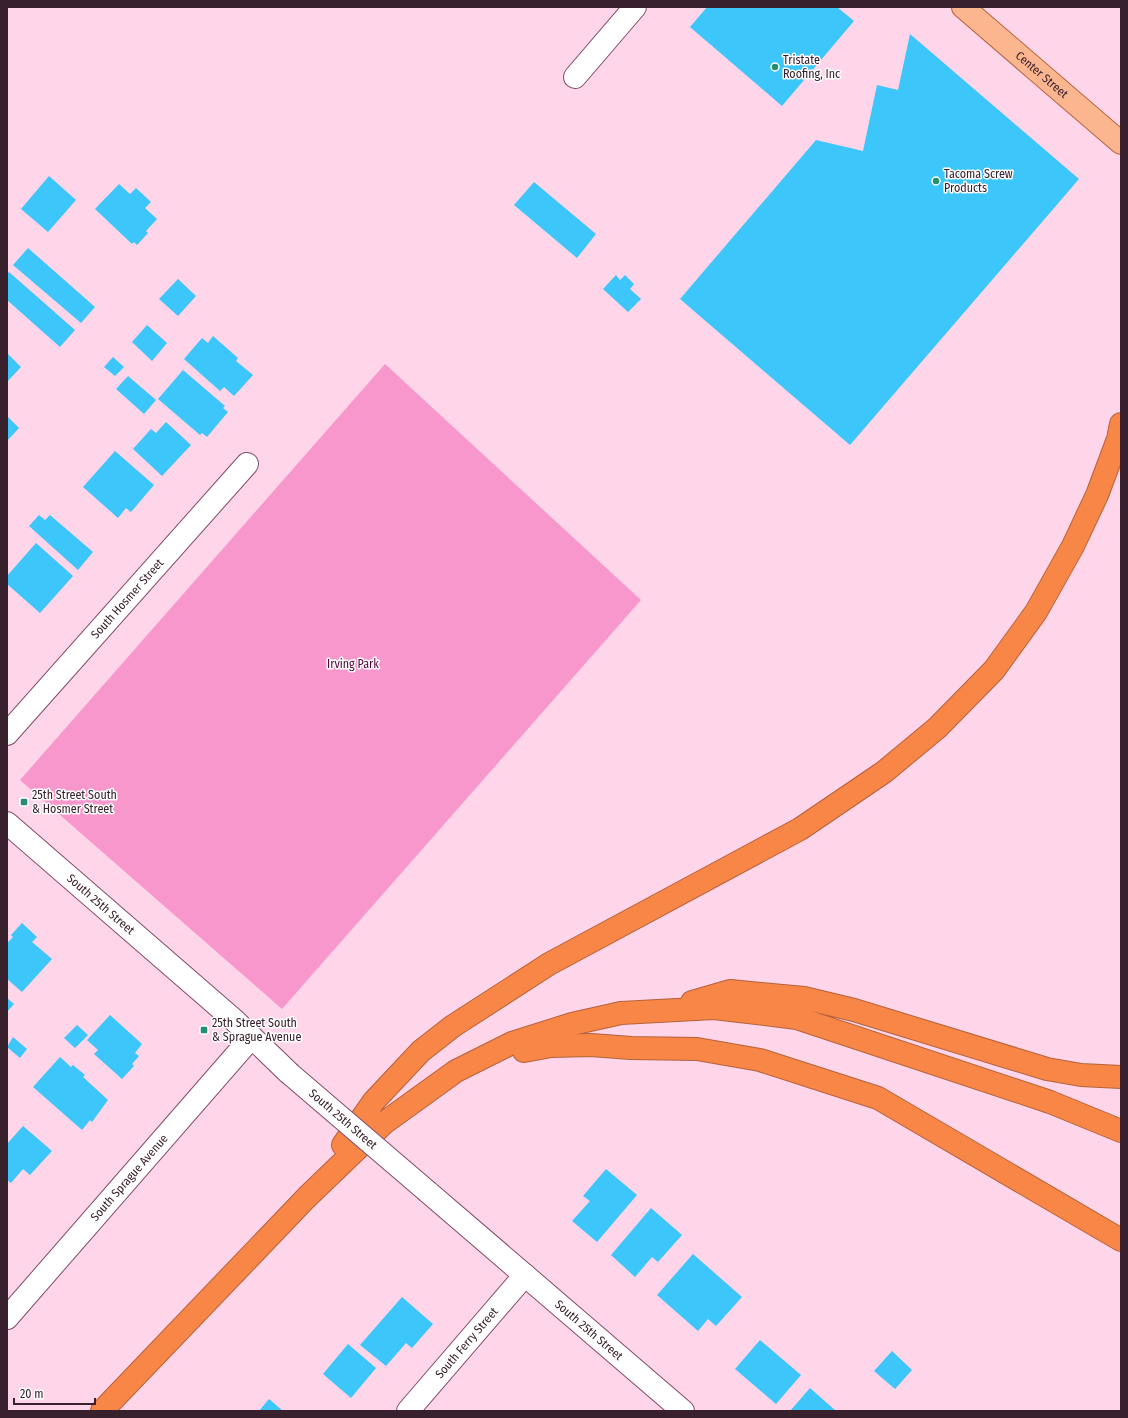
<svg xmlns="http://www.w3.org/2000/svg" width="1128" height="1418" viewBox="0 0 1128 1418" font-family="'Fira Sans Condensed',sans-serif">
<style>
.green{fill:#f897cb}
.building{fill:#3cc6f9}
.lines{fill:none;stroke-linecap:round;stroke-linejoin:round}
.minor-casing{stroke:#844a69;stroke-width:24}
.major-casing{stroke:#b5623d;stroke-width:24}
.highway-casing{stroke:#b5623d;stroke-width:24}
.minor{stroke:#fff;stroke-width:22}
.major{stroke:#fbb690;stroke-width:22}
.highway{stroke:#f88646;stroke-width:22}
.minor-bridge-casing{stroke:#844a69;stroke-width:24;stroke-linecap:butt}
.minor-bridge{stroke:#fff;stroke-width:22}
.poi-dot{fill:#238f6e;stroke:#fff;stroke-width:1.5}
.labels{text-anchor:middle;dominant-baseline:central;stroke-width:3;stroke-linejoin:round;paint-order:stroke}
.poi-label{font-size:12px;fill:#39202d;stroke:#fff;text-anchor:start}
.street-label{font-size:12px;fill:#39202d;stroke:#fff}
.park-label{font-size:12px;fill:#530538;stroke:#fff}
</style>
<rect width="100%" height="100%" fill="#ffd5e9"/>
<path class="green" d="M 385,364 L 641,600 L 282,1009 L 20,780 Z"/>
<path class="building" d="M 707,7 L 837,7 L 854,21 L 782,106 L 690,27 Z
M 910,34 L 1079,179 L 850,445 L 680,299 L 816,140 L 863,151 L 877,85 L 898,90 Z
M 49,176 L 76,200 L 48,232 L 21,209 Z
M 534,182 L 596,234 L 577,258 L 514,205 Z
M 119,184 L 130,194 L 136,188 L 151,202 L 145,208 L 157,219 L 146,231 L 148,233 L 137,245 L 134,242 L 132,244 L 95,209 Z
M 28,248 L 95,307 L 81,323 L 13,265 Z
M 9,272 L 75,330 L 60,347 L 7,300 L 7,274 Z
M 616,275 L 620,280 L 625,275 L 634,284 L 630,289 L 641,299 L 628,312 L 603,289 Z
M 178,279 L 196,296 L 178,316 L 159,299 Z
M 147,325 L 167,343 L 152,361 L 132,342 Z
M 213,336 L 238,358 L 236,361 L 253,375 L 234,396 L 224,387 L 220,391 L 184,359 L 202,338 L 208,343 Z
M 7,353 L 21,367 L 7,382 Z
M 113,357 L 124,367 L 115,376 L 104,367 Z
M 183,370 L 225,406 L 223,408 L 228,412 L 207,437 L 202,433 L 200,435 L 158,399 Z
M 128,376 L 156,400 L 144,414 L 116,389 Z
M 7,416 L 19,428 L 7,441 Z
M 166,422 L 191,445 L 162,476 L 133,449 L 151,429 L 156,433 Z
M 115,451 L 154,485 L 131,512 L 126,508 L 118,518 L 83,487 Z
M 39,515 L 45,520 L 50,515 L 93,552 L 78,570 L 29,526 Z
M 36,543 L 73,576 L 40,613 L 7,584 L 7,576 Z
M 22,923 L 37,937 L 32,942 L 52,959 L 22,992 L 7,979 L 7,943 L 13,937 L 11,935 Z
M 7,998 L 14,1004 L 7,1012 Z
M 110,1015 L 142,1044 L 135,1053 L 139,1056 L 132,1064 L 134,1066 L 122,1079 L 94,1054 L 98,1050 L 87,1040 Z
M 77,1025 L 88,1035 L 75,1048 L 64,1038 Z
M 13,1037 L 27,1049 L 20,1058 L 7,1047 Z
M 60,1057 L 71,1067 L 73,1065 L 85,1075 L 83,1077 L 108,1100 L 92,1122 L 90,1120 L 82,1130 L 33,1087 Z
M 23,1126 L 52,1151 L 30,1175 L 23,1169 L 11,1183 L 7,1180 L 7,1144 Z
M 606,1169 L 637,1195 L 597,1242 L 572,1221 L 590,1201 L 583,1196 Z
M 651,1208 L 682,1235 L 658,1262 L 652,1257 L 635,1277 L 611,1255 Z
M 693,1254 L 742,1297 L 716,1326 L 708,1319 L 698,1331 L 657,1295 Z
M 402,1297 L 433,1324 L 412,1348 L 406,1343 L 386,1366 L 360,1345 Z
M 760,1340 L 801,1375 L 776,1404 L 735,1369 Z
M 348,1344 L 376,1368 L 351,1398 L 323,1374 Z
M 892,1351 L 912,1370 L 895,1389 L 874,1371 Z
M 810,1388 L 836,1411 L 790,1411 Z
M 269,1399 L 283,1411 L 259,1411 Z"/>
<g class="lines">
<defs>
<g id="minor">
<path d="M 575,77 L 635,7"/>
<path id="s1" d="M 7,734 L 247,464"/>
<path id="s2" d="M 7,823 L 233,1019 L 289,1073"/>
<path id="s3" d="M 428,1192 L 683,1411"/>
<path id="s4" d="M 7,1318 L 251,1038"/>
<path id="s5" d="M 408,1411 L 525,1275"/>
</g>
<g id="major">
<path id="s6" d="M 963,7 L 1121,143"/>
</g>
<path id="highway" d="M 692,1002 L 730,991 L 804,998 L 854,1010 L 1047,1069 L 1081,1075 L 1121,1077
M 524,1051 L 551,1046 L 591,1045 L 631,1048 L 697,1049 L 760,1060 L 878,1098 L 1121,1240
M 343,1145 L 374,1101 L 421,1051 L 453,1026 L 549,964 L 800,829 L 884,772 L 937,728 L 994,670 L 1036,612 L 1073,546 L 1097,495 L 1118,439 L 1121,424
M 102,1411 L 307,1197 L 384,1123 L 456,1071 L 512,1043 L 572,1024 L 621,1013 L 714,1008 L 797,1018 L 1050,1102 L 1121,1131"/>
</defs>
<use href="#minor" class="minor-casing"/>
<use href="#major" class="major-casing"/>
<use href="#highway" class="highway-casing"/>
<use href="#minor" class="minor"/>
<use href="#major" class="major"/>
<use href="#highway" class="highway"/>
<defs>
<g id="minor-bridge">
<path id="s7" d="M 289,1073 L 428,1192"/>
</g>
</defs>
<use href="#minor-bridge" class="minor-bridge-casing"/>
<use href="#minor-bridge" class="minor-bridge"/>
</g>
<g class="poi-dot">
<circle cx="775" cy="67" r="4"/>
<circle cx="936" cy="181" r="4"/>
<rect x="20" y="798" width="8" height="8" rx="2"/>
<rect x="200" y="1026" width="8" height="8" rx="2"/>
</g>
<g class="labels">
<g class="poi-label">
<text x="783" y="60">Tristate<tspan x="783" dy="14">Roofing, Inc</tspan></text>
<text x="944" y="174">Tacoma Screw<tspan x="944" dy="14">Products</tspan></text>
<text x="32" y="795">25th Street South<tspan x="32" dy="14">&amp; Hosmer Street</tspan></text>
<text x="212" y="1023">25th Street South<tspan x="212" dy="14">&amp; Sprague Avenue</tspan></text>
</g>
<g class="street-label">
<text stroke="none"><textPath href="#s6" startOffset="104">Center Street</textPath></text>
<text stroke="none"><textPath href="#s1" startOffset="181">South Hosmer Street</textPath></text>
<text stroke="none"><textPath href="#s2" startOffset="124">South 25th Street</textPath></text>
<text stroke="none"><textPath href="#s7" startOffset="71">South 25th Street</textPath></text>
<text stroke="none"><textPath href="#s4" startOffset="186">South Sprague Avenue</textPath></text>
<text stroke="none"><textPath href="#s3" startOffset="212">South 25th Street</textPath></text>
<text stroke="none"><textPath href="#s5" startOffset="90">South Ferry Street</textPath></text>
</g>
<g class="park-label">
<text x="353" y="664">Irving Park</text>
</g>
</g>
<rect width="1128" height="1418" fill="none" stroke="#39202d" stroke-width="16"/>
<path d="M14 1398v6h81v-6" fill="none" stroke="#39202d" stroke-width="2"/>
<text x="20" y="1398" font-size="12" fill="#39202d" stroke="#ffffff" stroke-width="3" paint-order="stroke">20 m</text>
</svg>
